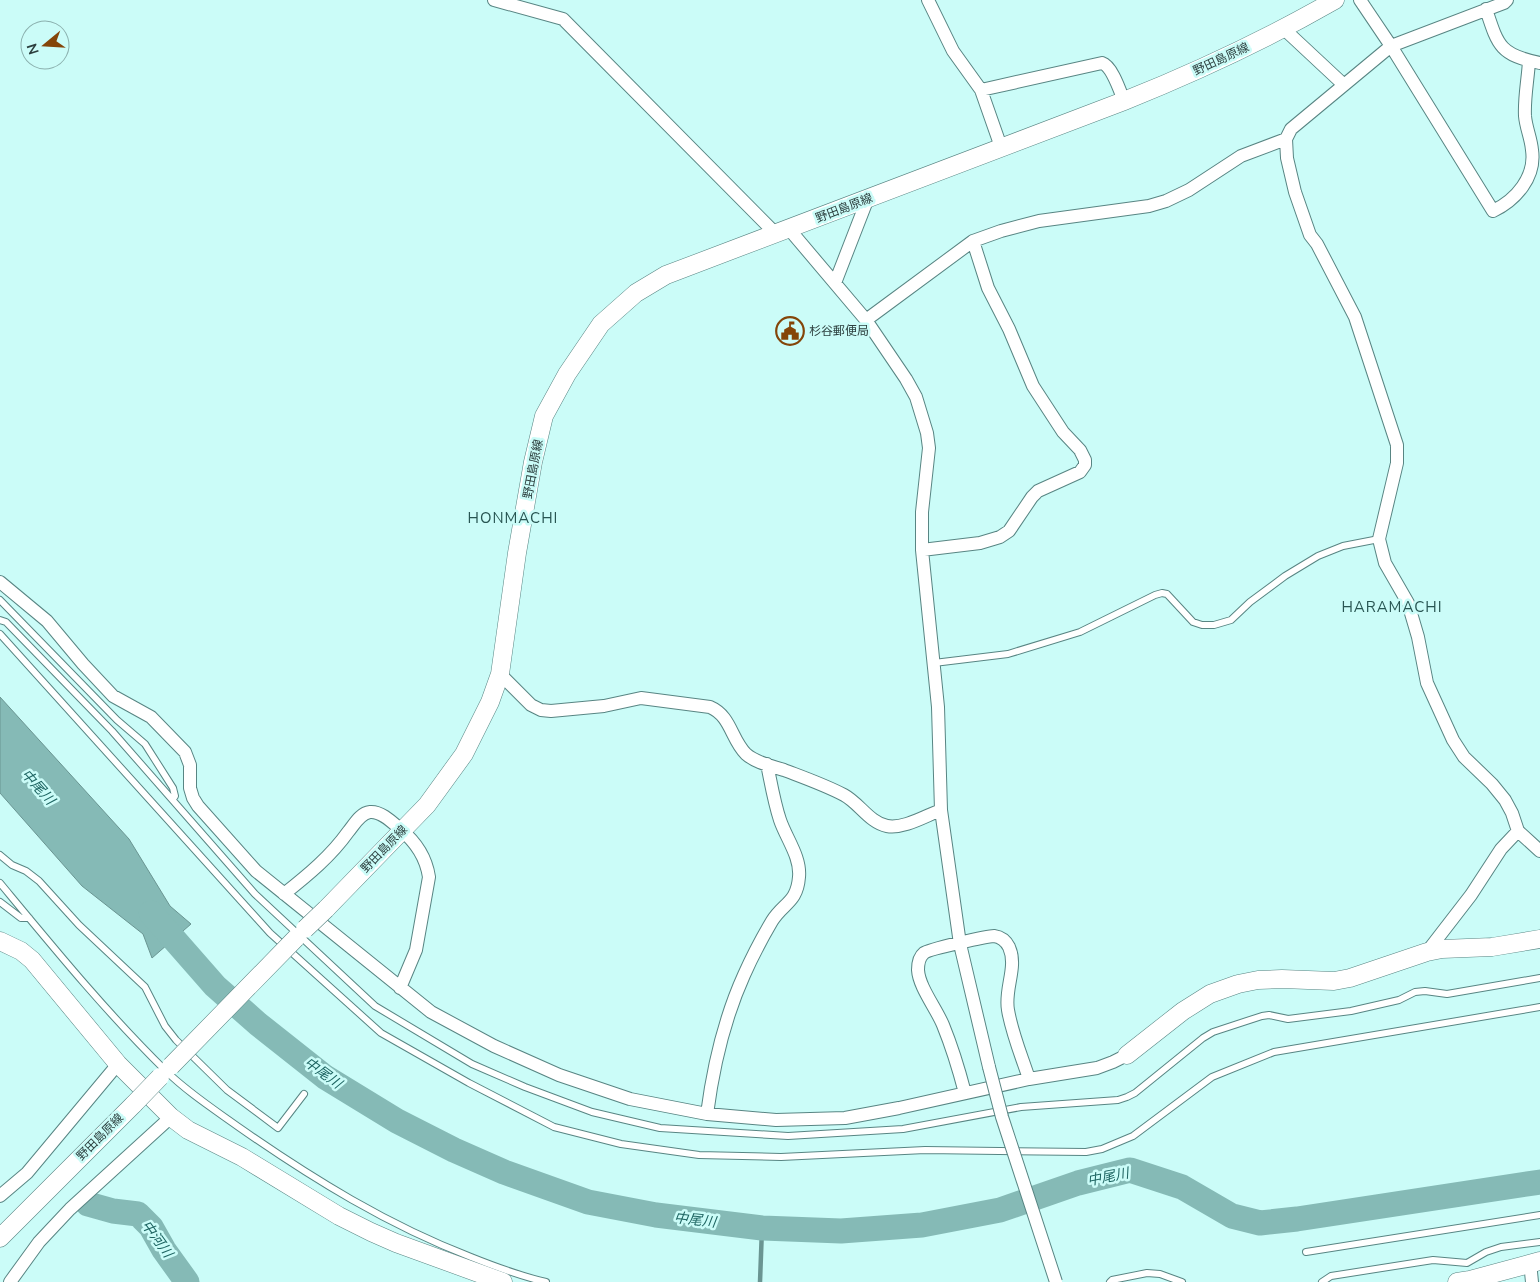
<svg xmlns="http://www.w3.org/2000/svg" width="1540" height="1282" viewBox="0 0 1540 1282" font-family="'Nunito Sans','Noto Sans JP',sans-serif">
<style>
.water{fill:#85bab6;stroke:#6a9592}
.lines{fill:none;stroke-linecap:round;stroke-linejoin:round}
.stream{stroke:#6a9592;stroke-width:4.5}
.river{stroke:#85bab6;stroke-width:25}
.lane-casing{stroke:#588583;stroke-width:8}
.street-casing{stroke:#588583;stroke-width:14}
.secondary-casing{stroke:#588583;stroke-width:19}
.lane{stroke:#fff;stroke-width:6}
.street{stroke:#fff;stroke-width:12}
.secondary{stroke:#fff;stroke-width:18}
.street-bridge-casing{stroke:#588583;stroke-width:14;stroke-linecap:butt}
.secondary-bridge-casing{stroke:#588583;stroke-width:19;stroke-linecap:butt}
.street-bridge{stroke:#fff;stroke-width:12}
.secondary-bridge{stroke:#fff;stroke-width:18}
.labels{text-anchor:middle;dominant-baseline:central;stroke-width:5;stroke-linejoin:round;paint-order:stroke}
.street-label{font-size:12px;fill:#2c3f3e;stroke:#cbfcf8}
.poi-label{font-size:12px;fill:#2c3f3e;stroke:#cbfcf8;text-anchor:start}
.water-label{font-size:14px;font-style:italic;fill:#1d6461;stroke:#cbfcf8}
.quarter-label{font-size:15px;letter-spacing:1px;fill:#285552;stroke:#cbfcf8}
</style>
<rect width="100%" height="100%" fill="#cbfcf8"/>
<path class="water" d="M 0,697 L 129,839 L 170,906 L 191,924 L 152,958 L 143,934 L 82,886 L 0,793 Z"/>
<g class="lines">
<path class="stream" d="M 760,1282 L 762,1228"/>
<path class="river" d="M 151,913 L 215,986 L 258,1024 L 325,1077 L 397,1121 L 454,1150 L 504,1172 L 588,1202 L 656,1215 L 762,1228 L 841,1231 L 922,1225 L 1000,1210 L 1078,1183 L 1130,1170 L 1182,1187 L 1232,1216 L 1260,1223 L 1297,1219 L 1540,1182
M 88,1204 L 113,1211 L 138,1214 L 151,1227 L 164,1250 L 187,1282"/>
<defs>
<path id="lane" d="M 0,600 L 117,720 L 145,744 L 173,788 L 175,796 L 173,799
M 0,620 L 6,622 L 112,731 L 255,894 L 375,1006 L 472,1064 L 525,1087 L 592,1112 L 660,1128 L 788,1136 L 903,1129 L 1021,1107 L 1118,1100 L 1127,1097 L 1135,1093 L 1203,1038 L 1213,1032 L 1262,1016 L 1269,1015 L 1288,1019 L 1351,1011 L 1399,1000 L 1415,992 L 1425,991 L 1447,994 L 1540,978
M 0,634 L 270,933 L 381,1033 L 469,1083 L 554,1127 L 621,1144 L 699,1155 L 781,1157 L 925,1150 L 1086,1152 L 1102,1149 L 1133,1136 L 1212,1077 L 1274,1052 L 1540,1007
M 934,663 L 1008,654 L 1080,632 L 1155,595 L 1162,593 L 1167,594 L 1193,622 L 1202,625 L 1214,625 L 1231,620 L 1250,602 L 1285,576 L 1318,556 L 1343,546 L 1379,539
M 0,855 L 12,865 L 26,871 L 39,881 L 79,925 L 145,987 L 165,1026 L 176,1040 L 227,1090 L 278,1128 L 304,1094
M 0,883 C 53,947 106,1012 165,1070 C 187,1092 215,1110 240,1128 C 313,1179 388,1225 471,1257 C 496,1267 520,1276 546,1282
M 0,902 L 21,918 L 29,918
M 1306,1252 L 1540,1215
M 1110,1282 L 1112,1280 L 1147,1273 L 1160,1274 L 1182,1282
M 1322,1282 L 1331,1276 L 1433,1260 L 1467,1263 L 1486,1252 L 1501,1247 L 1540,1242"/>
<path id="street" d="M 494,0 L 563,19 L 776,234
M 928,0 L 953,51 L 981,90 L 1001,147
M 1360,0 L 1391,46 L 1493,211 C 1516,200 1536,177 1532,150 C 1531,138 1526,128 1525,116 C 1524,98 1528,79 1529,61
M 1507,0 L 1504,3 L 1391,46 L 1291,129 L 1286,139 L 1287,158 L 1295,192 L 1310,235 L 1317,244 L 1355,317 L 1397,445 L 1397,463 L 1379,539 L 1385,563 L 1408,603 L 1418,637 L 1427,683 L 1453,740 L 1464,757 L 1492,784 L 1505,800 L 1512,813 L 1518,831 L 1540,851
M 1486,9 C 1498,46 1500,55 1540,63
M 1284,29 L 1344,85
M 981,90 L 1102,63 C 1112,66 1120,91 1124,101
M 789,229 L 866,320 L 906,379 L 916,397 L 927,433 L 929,448 L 922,512 L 922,550 L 938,707 L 941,810 L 960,944 L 989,1067
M 835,283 L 868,198
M 866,320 L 973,241 L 1001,231 L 1039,221 L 1149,206 L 1166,201 L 1189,190 L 1241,156 L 1286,139
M 922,550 L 980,543 L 1000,537 L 1009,531 L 1032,497 L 1038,491 L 1080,472 L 1085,465 L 1085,460 L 1080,450 L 1063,432 L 1033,386 L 1009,329 L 988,288 L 973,241
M 0,582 L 47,621 L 83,664 L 113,696 L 151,717 L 185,752 L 190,765 L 190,788 L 193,798 L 198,806 L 256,871 L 431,1012 L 494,1046 L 559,1075 L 630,1099 L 707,1114 L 776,1120 L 845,1118 L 899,1108 L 1029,1079 L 1097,1068 L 1113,1062 L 1127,1055
M 500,674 L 531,705 L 541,710 L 551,711 L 604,706 L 641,698 L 710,707 C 731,716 731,739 746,754 C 756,763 772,766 784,770 C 805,778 825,785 844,795 C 859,803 870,823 887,826 C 904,829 925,816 941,810
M 284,894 C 308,875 331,856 348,832 C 354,825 360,813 370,812 C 381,811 392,822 400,829 C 416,842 426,857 429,877 L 416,950 L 400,988
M 1427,952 L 1471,895 L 1501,849 L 1518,831
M 965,1093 C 959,1070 952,1047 943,1025 C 936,1008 919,987 918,970 C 918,964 919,957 924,953 C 929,949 988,936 994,936 C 1001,937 1006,941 1009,947 C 1018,967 1004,989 1008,1010 C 1012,1034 1022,1057 1029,1079
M 707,1114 C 713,1068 725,1017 744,975 C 752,957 762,938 772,921 C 783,903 797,903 799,877 C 801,857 786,838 780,820 C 774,802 771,783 767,764
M 0,1196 L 27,1173 L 118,1064
M 1530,1262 L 1532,1282
M 10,1282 L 39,1242 L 70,1209 L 171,1117"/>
<path id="secondary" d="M 326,909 L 427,805 L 464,754 L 490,702 L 500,674 L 517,553 L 533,462 L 544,416 L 567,374 L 601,324 L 636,293 L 666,275 L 1124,101 C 1196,72 1267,39 1335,0
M 0,941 L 21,951 L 32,960 L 118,1064 L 171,1117 L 188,1130 L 242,1157 L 339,1216 L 371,1232 L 396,1243 L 503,1282
M 1127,1055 L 1183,1011 L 1210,994 L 1238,984 L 1258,980 L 1282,979 L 1334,981 L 1350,978 L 1427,952 L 1442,949 L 1492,947 L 1540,939
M 0,1238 L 134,1104
M 1457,1282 L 1470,1280 L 1540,1261"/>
</defs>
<use href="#lane" class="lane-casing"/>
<use href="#street" class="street-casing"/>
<use href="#secondary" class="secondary-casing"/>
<use href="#lane" class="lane"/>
<use href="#street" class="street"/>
<use href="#secondary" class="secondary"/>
<defs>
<path id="street-bridge" d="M 989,1067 L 1002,1117 L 1056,1282"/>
<path id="secondary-bridge" d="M 305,929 L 326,909
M 171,1066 L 296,938
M 134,1104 L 160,1077"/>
</defs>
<use href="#street-bridge" class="street-bridge-casing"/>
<use href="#secondary-bridge" class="secondary-bridge-casing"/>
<use href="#street-bridge" class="street-bridge"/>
<use href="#secondary-bridge" class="secondary-bridge"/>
</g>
<defs>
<symbol id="civic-ring" viewBox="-11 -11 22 22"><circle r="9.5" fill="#cbfcf8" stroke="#844509" stroke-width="1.5"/><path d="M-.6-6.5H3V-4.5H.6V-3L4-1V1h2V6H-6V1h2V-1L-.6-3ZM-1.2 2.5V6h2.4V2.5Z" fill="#844509"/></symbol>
</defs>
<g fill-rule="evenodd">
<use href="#civic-ring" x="774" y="315" width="32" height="32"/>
</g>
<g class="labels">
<g class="street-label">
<text transform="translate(1221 59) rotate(-25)">野田島原線</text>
<text transform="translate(844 208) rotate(-21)">野田島原線</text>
<text transform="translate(533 469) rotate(-79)">野田島原線</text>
<text transform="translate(384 849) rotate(-46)">野田島原線</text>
<text transform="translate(100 1137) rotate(-45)">野田島原線</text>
</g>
<g class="poi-label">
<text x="809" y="331">杉谷郵便局</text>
</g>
<g class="water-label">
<text transform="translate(38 787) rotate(48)">中尾川</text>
<text transform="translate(323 1073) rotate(36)">中尾川</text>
<text transform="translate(1108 1177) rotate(-11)">中尾川</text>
<text transform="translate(695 1220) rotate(7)">中尾川</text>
<text transform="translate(157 1239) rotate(54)">中河川</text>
</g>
<g class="quarter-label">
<text x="513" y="518">HONMACHI</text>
<text x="1392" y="607">HARAMACHI</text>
</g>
</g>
<g transform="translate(45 45) rotate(252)"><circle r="24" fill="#cbfcf8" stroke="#8bb0ae"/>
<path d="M0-4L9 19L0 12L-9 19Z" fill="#844509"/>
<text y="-8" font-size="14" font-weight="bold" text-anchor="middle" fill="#2c3f3e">N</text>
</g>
</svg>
